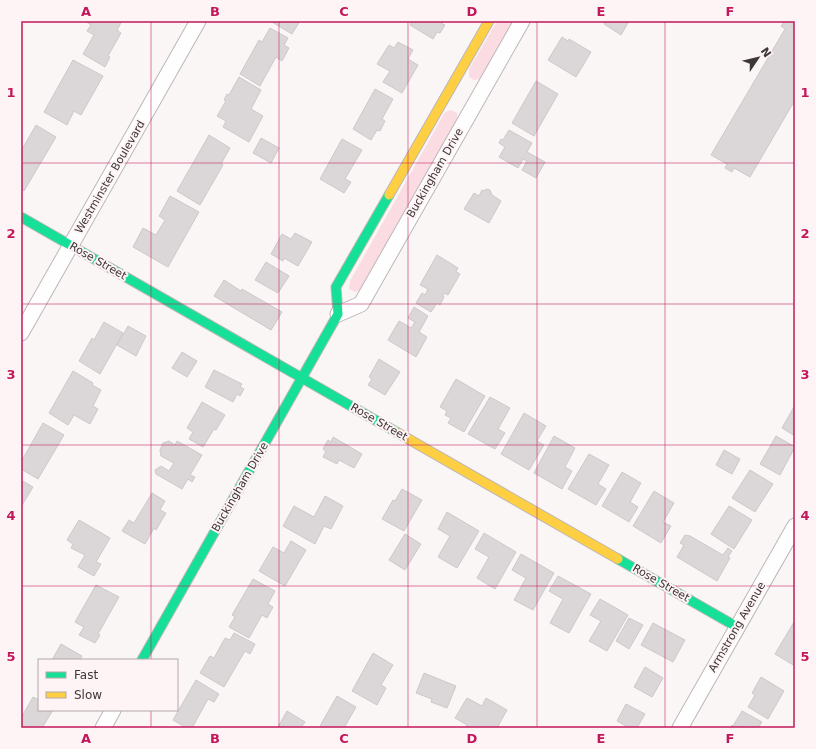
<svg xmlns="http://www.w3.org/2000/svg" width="816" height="749" viewBox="0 0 816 749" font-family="'DejaVu Sans',sans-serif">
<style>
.green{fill:#fbdce3}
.building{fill:#dbd6d7;stroke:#cdc8c9}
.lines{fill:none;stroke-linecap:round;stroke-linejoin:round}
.street-casing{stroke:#bcb7b8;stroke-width:17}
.fast-casing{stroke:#bcb7b8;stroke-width:11}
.slow-casing{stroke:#bcb7b8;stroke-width:11}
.street{stroke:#fefefe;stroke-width:15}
.fast{stroke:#16e098;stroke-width:9}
.slow{stroke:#ffcf43;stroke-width:9}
.grid{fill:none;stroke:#c2185b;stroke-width:1;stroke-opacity:0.55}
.labels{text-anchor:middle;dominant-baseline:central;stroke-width:4;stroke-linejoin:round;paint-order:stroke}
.street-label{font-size:11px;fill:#3c3738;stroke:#fef3f5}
.neatline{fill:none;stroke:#c2185b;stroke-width:1.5}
.grid-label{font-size:13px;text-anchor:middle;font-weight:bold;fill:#c2185b}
</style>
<rect width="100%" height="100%" fill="#fbf6f6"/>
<path class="green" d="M 497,21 L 513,21 L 480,79 L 474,80 L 469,77 L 469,69 Z
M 451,110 L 457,113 L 457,121 L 360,290 L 355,292 L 349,289 L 350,281 L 445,112 Z"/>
<path class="building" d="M 85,21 L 122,21 L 117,30 L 121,33 L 108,56 L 110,57 L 105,67 L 83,54 L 94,35 L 87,31 L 91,25 Z
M 272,21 L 300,21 L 292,34 L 272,22 Z
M 412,21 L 443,21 L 442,24 L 445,25 L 440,33 L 437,32 L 433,39 L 410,25 Z
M 605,21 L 629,21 L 621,35 L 604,24 Z
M 785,21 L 795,21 L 795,100 L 750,177 L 734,168 L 732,172 L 725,168 L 727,164 L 711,155 L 785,29 L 781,26 Z
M 270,28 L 288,38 L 284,45 L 289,48 L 282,61 L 276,57 L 260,86 L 240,74 L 259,40 L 262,42 Z
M 562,37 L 568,41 L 569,39 L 591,52 L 576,77 L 548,60 Z
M 398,42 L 413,50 L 408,59 L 418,65 L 402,93 L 383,82 L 390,71 L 377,64 L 389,45 L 394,48 Z
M 73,60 L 103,76 L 81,115 L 74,111 L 67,125 L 44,112 Z
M 239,77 L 261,90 L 251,109 L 263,116 L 249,142 L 223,127 L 226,121 L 217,116 L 226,101 L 224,100 L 227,94 L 229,95 Z
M 536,81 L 558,94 L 534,136 L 512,123 Z
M 375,89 L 393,99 L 382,119 L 385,121 L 380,131 L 377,130 L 371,140 L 353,129 Z
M 36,125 L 56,137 L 24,191 L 21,189 L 21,151 Z
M 509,130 L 532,143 L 527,152 L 545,162 L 536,178 L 522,170 L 527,161 L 523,159 L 518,168 L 499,157 L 505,147 L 499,143 L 501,139 L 503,140 Z
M 209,135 L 230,148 L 221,164 L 223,165 L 200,205 L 177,191 Z
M 261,138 L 279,148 L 271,163 L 253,153 Z
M 342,139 L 362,150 L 345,179 L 351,182 L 344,193 L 320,179 Z
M 486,189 L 490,190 L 492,195 L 501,201 L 489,223 L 464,209 L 474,193 L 479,196 L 482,190 L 484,191 Z
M 170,196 L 199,212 L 168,267 L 133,247 L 143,228 L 156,235 L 165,220 L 159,216 Z
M 295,233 L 312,242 L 298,266 L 284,258 L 283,261 L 271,254 L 282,234 L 291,239 Z
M 437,255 L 458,268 L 456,272 L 460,274 L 448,295 L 444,293 L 443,296 L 444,297 L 440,305 L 437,303 L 431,312 L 416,303 L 422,293 L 425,295 L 428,289 L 420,285 Z
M 266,262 L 289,276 L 278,293 L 255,280 Z
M 224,280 L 241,291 L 242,289 L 282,312 L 271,330 L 214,296 Z
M 414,307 L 428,316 L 419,332 L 427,337 L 416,357 L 388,340 L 399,321 L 411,328 L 415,322 L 408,318 Z
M 104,322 L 123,333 L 100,374 L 79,361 L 92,338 L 94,340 Z
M 128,326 L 146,336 L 136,356 L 117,345 Z
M 182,352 L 197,361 L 187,377 L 172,368 Z
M 379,359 L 400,372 L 385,395 L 368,385 L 372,379 L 369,377 Z
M 214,370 L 242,384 L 240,387 L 244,389 L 240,396 L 237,394 L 233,402 L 205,387 Z
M 73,371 L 93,383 L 92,385 L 101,390 L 93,406 L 98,409 L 90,424 L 74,415 L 68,425 L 49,413 Z
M 456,379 L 485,396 L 464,432 L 448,423 L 451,418 L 445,415 L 447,411 L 440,407 Z
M 490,397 L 510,408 L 498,429 L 505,433 L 495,449 L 468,434 Z
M 202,402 L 225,415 L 216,430 L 214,429 L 203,447 L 189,439 L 193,432 L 187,428 Z
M 795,405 L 795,436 L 782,428 Z
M 524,413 L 546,426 L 537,441 L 544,445 L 529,470 L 501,454 Z
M 43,423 L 64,435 L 38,479 L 21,469 L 21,462 Z
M 554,436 L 575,448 L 565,467 L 572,471 L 562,489 L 534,473 Z
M 776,436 L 795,447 L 780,475 L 760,464 Z
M 333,437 L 362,454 L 354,468 L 339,460 L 337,464 L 323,457 L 326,451 L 323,449 L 328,440 L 331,442 Z
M 169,441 L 175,445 L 177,441 L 202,455 L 190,475 L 195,477 L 192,482 L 188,479 L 182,489 L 156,474 L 155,470 L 161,466 L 169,471 L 174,463 L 161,456 L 160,450 L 163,443 Z
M 724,450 L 740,459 L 732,474 L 716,465 Z
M 589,454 L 609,465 L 598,484 L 606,489 L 596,505 L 568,489 Z
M 750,470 L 773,484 L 755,512 L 732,498 Z
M 622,472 L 641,483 L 630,502 L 638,507 L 629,522 L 602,506 Z
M 21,480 L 33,487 L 21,507 Z
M 402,489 L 422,500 L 404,531 L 382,519 L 393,500 L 395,501 Z
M 654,491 L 674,503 L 663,522 L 671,526 L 661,543 L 633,526 Z
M 152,493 L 165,501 L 160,510 L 166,513 L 156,530 L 154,528 L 145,544 L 122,531 L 129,520 L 134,523 Z
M 325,496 L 343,506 L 331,529 L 324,526 L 315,544 L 283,526 L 294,506 L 314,517 Z
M 729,506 L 752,520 L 734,549 L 711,534 Z
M 447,512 L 479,531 L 457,568 L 438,557 L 450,536 L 438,529 Z
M 79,520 L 110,538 L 96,562 L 101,564 L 94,576 L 78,567 L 85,555 L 71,548 L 73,544 L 67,540 Z
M 484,533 L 516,552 L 495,589 L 477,578 L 489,557 L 475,549 Z
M 405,534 L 421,544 L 405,570 L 389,560 Z
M 685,535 L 690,536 L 723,555 L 728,548 L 732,551 L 728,557 L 730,558 L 717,581 L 677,557 L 684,545 L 680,543 Z
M 291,541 L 306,550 L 285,586 L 259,571 L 273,547 L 284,553 Z
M 521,554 L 554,573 L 533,610 L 514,600 L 526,578 L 512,570 Z
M 558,576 L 591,594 L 569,633 L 550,623 L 563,599 L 549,591 Z
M 253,579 L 275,591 L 268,604 L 273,607 L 267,618 L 262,615 L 249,638 L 229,627 L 235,617 L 232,615 Z
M 96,585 L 119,597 L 98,634 L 100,635 L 95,643 L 79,635 L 84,627 L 75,622 Z
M 600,599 L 628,615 L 607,651 L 589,641 L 601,621 L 590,615 Z
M 629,618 L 643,625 L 629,649 L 616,641 Z
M 794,622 L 795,623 L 795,666 L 775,654 Z
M 653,623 L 685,640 L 673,662 L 641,645 Z
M 234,633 L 255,644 L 250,654 L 245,651 L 224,687 L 200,673 L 210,656 L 214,658 L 225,638 L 230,640 Z
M 61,644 L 82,656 L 80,660 L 52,660 Z
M 373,653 L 393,665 L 381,685 L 386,688 L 377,705 L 352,691 Z
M 645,667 L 663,678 L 652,697 L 634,687 Z
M 424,673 L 456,686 L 447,708 L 431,702 L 432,699 L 416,693 Z
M 761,677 L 784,691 L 768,719 L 748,707 L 755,695 L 752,693 Z
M 196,680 L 219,694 L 214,702 L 208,699 L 192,728 L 187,728 L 173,720 Z
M 337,696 L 356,707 L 344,728 L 322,728 L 320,726 Z
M 33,697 L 39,700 L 39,710 L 53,710 L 42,728 L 21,728 L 21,718 Z
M 467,698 L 482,706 L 486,698 L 507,710 L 497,728 L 465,728 L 467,725 L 455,718 Z
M 626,704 L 645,714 L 637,728 L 630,728 L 617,721 Z
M 287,711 L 305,722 L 301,728 L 278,727 Z
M 742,711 L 762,722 L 758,728 L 730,728 L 732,725 L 733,726 Z"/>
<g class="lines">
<defs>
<path id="street" d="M 338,314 L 361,304 L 522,21
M 21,333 L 198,21
M 103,728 L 113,710
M 680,728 L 795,526"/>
<path id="fast" d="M 21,217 L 398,433
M 618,559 L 737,627
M 142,660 L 338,314 L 336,287 L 389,195"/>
<path id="slow" d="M 389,195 L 489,21
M 398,433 L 618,559"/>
</defs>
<use href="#street" class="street-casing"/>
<use href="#fast" class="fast-casing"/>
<use href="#slow" class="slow-casing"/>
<use href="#street" class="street"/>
<use href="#fast" class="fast"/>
<use href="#slow" class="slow"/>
</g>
<path class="grid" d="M 151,21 L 151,660M 279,21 L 279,728M 408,21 L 408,728M 537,21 L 537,728M 665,21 L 665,728M 21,163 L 795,163M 21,304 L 795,304M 21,445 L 795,445M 21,586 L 795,586M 151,710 L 151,728"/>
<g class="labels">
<g class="street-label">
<text transform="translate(435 173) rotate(-60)">Buckingham Drive</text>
<text transform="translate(110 177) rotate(-60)">Westminster Boulevard</text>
<text transform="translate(98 261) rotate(30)">Rose Street</text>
<text transform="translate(379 422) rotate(30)">Rose Street</text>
<text transform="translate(240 487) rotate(-60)">Buckingham Drive</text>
<text transform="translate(661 583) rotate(30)">Rose Street</text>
<text transform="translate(737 627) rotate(-60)">Armstrong Avenue</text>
</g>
</g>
<rect width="816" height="749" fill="none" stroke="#fef3f5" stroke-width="44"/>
<rect x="38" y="659" width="140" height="52" fill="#fef3f5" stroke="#b0a8a9"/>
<rect x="46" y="672" width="20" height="6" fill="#16e098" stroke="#b0a8a9"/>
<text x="74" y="679" font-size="12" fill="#3c3738">Fast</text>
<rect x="46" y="692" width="20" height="6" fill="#ffcf43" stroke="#b0a8a9"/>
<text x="74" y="699" font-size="12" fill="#3c3738">Slow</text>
<g transform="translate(758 58) rotate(55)" stroke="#fef3f5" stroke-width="3" paint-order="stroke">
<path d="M0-3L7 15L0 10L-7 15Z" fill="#3c3738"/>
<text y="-6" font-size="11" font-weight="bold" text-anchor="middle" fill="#3c3738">N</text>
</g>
<rect x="22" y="22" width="772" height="705" class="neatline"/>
<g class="grid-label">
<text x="86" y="16">A</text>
<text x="215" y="16">B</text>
<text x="344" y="16">C</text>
<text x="472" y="16">D</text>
<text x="601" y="16">E</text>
<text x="730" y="16">F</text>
<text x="11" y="97">1</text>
<text x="805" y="97">1</text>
<text x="11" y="238">2</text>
<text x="805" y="238">2</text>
<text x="11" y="379">3</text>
<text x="805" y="379">3</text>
<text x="11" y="520">4</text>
<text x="805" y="520">4</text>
<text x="11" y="661">5</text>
<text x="805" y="661">5</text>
<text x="86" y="743">A</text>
<text x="215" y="743">B</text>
<text x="344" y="743">C</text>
<text x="472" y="743">D</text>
<text x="601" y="743">E</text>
<text x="730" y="743">F</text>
</g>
</svg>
